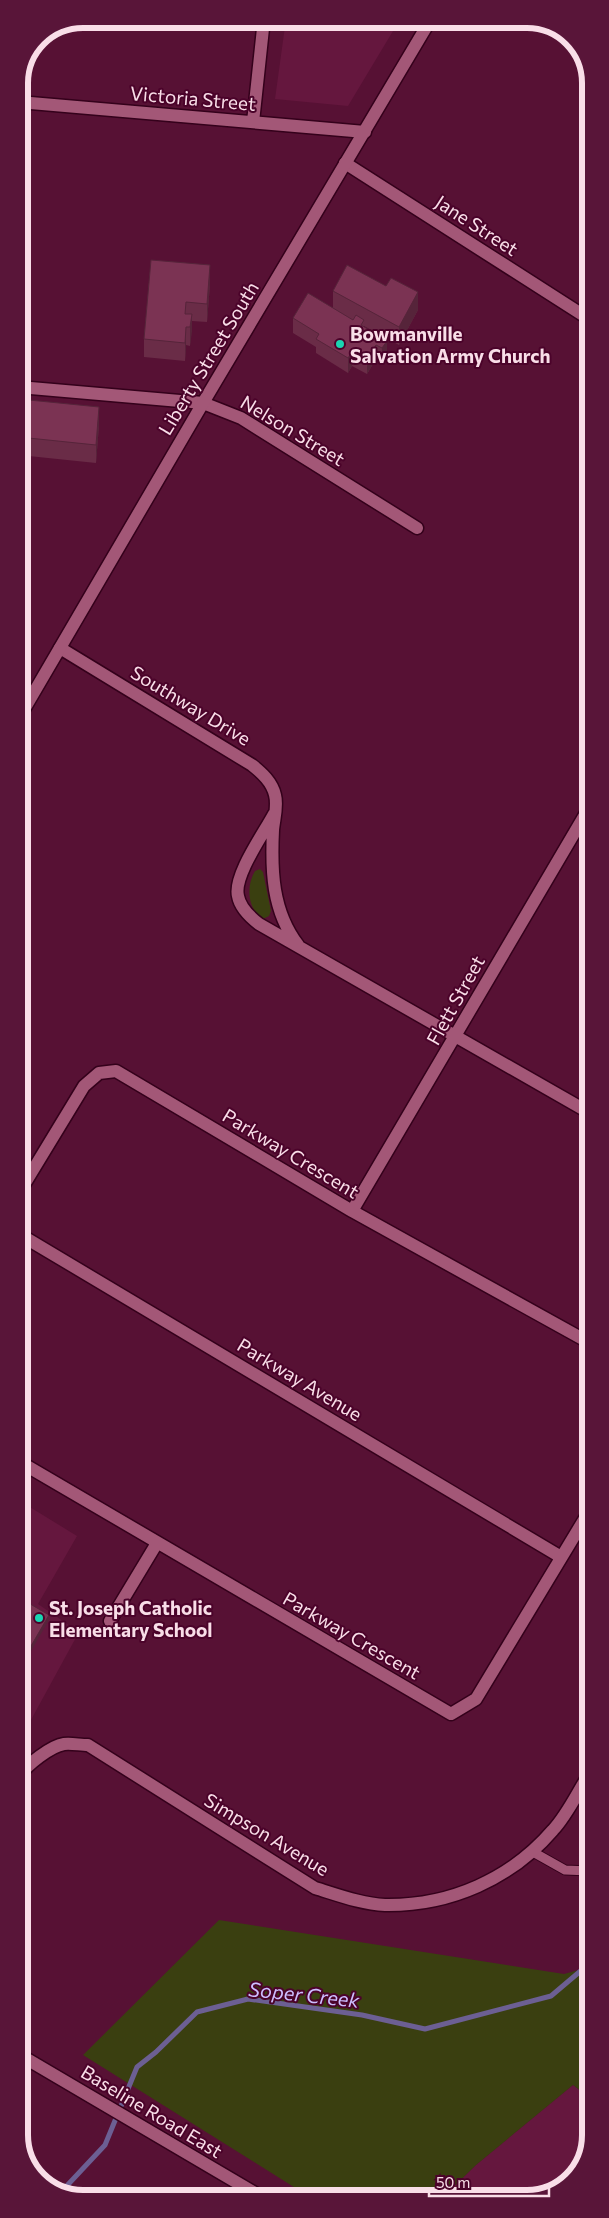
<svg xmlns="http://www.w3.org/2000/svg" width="609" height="2218" viewBox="0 0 609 2218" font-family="Commissioner,sans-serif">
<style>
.built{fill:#65173e}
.green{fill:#3a3f10}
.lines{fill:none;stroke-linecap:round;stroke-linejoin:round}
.stream{stroke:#6c5f93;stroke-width:5}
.service-casing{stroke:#34011b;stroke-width:11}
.minor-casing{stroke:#34011b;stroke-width:15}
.tertiary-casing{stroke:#34011b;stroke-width:15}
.secondary-casing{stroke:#34011b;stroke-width:15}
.service{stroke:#a35777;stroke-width:9}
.minor{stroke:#a35777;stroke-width:12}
.tertiary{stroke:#a35777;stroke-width:12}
.secondary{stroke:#a35777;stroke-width:12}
.wall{fill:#6a2c47}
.shaded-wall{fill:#56243a}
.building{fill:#7b3353;stroke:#56243a}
.poi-dot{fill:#1ad5b2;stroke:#4b032a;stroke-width:2}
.labels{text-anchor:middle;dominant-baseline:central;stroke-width:4;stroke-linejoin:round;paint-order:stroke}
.street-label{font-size:19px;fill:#f9dee8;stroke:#4b032a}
.poi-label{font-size:19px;font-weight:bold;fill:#f9dee8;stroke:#4b032a;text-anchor:start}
.water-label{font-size:20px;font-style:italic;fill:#cdbeff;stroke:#4b032a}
.rim{fill:none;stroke:#f9dee8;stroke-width:6}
</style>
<rect width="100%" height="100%" fill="#571134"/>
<path class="built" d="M 286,19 L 385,19 L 396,26 L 348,106 L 275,99 Z
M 20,1501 L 77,1536 L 38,1604 L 79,1632 L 20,1740 Z
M 573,2085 L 590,2098 L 590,2135 L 575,2177 L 539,2198 L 442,2198 L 476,2165 Z"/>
<path class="green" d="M 260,869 L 263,872 L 271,911 L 269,916 L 263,919 C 247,908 246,886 255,871 Z
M 219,1920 L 564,1974 L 590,1967 L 590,2098 L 573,2085 L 476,2165 L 442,2198 L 313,2199 L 83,2055 Z"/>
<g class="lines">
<path class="stream" d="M 61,2192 L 105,2145 L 137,2067 L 156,2052 L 197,2012 L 248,1999 L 362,2015 L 425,2029 L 551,1996 L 590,1963"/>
<defs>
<path id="service" d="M 533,1852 L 565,1870 L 590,1871"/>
<path id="minor" d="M 19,102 L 365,132
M 253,122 L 264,19
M 345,163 L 589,319
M 19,387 L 203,403 L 241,418 L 417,528
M 60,648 L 252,765 C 262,773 272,782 275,795 C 278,806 274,819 273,830 C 271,870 272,911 298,945
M 274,814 C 264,833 233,876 238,896 C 240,908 250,917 259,924 L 590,1113
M 19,1193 L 84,1086 L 99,1073 L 116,1071 L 352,1211 L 590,1343
M 352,1211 C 432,1077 510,942 589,808
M 19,1234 L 561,1557
M 20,1462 L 451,1714 L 476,1699 L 590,1510
M 110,1621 L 157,1543
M 20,1776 C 26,1765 51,1746 64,1744 C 71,1743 80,1745 88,1745 L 315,1888 C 338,1895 362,1904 385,1905 C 450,1906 511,1879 553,1830 C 568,1814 578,1791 590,1773"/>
<path id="tertiary" d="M 20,2055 L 265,2199"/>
<path id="secondary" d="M 19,718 L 203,403 L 431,19"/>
</defs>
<use href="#service" class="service-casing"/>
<use href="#minor" class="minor-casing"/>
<use href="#tertiary" class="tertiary-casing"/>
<use href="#secondary" class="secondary-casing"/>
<use href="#service" class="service"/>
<use href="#minor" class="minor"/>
<use href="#tertiary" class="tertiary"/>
<use href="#secondary" class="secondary"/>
</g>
<path class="wall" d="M 151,260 L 210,284 L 207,322 L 192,321 L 190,346 L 186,345 L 185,361 L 144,357 L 144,339 Z
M 333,291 L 418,310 L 399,345 L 364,326 L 364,327 L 387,341 L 387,355 L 382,363 L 376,359 L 367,374 L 352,366 L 348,373 L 316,353 L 316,347 L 293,333 L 293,318 L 333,308 Z
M 19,399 L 99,425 L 96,463 L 19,455 Z"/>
<path class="shaded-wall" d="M 210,265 L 210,284 L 207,322 L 207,304 Z
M 418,292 L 418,310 L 399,345 L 399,327 Z
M 192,314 L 192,332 L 190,346 L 190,327 Z
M 186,327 L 186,345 L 185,361 L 185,343 Z
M 387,341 L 387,355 L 382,363 L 382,348 Z
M 376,345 L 376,359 L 367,374 L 367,360 Z
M 352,352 L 352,366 L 348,373 L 348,358 Z
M 99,407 L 99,425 L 96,463 L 96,445 Z
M 49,1615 L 49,1620 L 20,1670 L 20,1665 Z"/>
<path class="building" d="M 151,260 L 210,265 L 207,304 L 186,302 L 185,314 L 192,314 L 190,327 L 186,327 L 185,343 L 144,339 Z
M 347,265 L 386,286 L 391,278 L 418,292 L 399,327 L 333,291 Z
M 308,293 L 353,320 L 356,315 L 364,320 L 361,325 L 387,341 L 382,348 L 376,345 L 367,360 L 352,352 L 348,358 L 316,339 L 319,334 L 293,318 Z
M 19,399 L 99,407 L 96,445 L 19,437 Z
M 20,1598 L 49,1615 L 20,1665 Z"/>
<g class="poi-dot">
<circle cx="340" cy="344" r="5"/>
<circle cx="39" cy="1618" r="5"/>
</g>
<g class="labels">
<g class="street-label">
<text transform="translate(193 98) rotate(5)">Victoria Street</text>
<text transform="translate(477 225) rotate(33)">Jane Street</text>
<text transform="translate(208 358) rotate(-59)">Liberty Street South</text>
<text transform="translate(293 430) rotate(31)">Nelson Street</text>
<text transform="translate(191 705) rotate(31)">Southway Drive</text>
<text transform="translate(455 1000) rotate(-61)">Flett Street</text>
<text transform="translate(291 1153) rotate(31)">Parkway Crescent</text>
<text transform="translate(300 1379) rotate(31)">Parkway Avenue</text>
<text transform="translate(352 1635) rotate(30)">Parkway Crescent</text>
<text transform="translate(267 1834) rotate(31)">Simpson Avenue</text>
<text transform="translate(152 2111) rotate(31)">Baseline Road East</text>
</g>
<g class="poi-label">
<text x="350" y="333">Bowmanville<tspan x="350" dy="22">Salvation Army Church</tspan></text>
<text x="49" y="1607">St. Joseph Catholic<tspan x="49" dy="22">Elementary School</tspan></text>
</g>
<g class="water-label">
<text transform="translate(304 1994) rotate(6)">Soper Creek</text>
</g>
</g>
<path d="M0 0H609V2218H0ZM83 28H527A55 55 0 0 1 582 83V2135A55 55 0 0 1 527 2190H83A55 55 0 0 1 28 2135V83A55 55 0 0 1 83 28Z" fill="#591539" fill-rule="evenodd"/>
<path class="rim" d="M83 28H527A55 55 0 0 1 582 83V2135A55 55 0 0 1 527 2190H83A55 55 0 0 1 28 2135V83A55 55 0 0 1 83 28Z"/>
<path d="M429 2188v8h120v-8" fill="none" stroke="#f9dee8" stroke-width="2.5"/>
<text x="436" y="2188" font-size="15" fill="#f9dee8" stroke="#4b032a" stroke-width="4" paint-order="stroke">50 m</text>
</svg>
